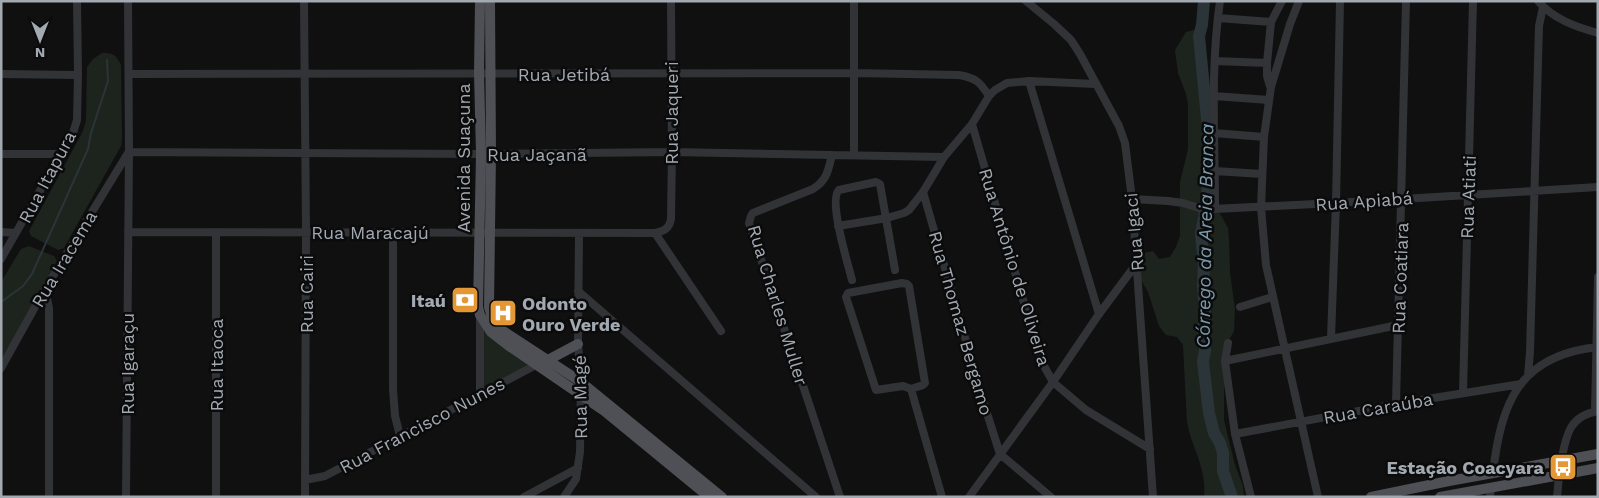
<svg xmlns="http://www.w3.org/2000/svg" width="1599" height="498" viewBox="0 0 1599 498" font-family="'Work Sans',sans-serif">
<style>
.green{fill:#1d241d}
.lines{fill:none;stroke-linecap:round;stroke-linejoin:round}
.stream{stroke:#2b3439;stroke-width:2}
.river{stroke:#2b3439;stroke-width:12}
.minor{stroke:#313336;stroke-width:8}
.major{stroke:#4e5055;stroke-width:10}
.labels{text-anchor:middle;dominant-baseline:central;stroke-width:5;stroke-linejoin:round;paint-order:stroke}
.street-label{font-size:18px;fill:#a2a9b1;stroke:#0b0b0c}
.poi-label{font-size:18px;font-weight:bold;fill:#a2a9b1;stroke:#0b0b0c;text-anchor:end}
.water-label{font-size:19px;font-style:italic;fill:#7b99ab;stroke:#0b0b0c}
</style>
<rect width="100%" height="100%" fill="#101011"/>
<path class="green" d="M 1197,29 L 1200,29 L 1208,105 L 1211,141 L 1211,197 L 1228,228 L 1229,240 L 1230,273 L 1235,309 L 1234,331 L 1229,340 L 1224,362 L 1224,420 L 1235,465 L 1243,486 L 1244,497 L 1204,497 C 1207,468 1192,449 1187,422 L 1183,345 L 1177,337 L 1166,335 L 1159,326 L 1148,292 L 1141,280 L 1134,259 L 1143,253 L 1153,251 L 1159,259 L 1170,257 L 1176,247 L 1180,236 L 1180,182 L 1188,149 L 1188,104 L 1186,94 L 1178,73 L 1175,50 L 1186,32 Z
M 102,53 C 114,53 116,55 121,65 L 122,138 L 121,146 L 64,248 L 58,250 L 31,236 L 29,231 L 83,131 L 86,120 L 87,67 L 93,59 Z
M 29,246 L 54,256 L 57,261 L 1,360 L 1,282 L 21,249 Z
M 481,327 L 488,335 L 530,365 L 496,382 L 482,387 Z"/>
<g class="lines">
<path class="stream" d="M 1,302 L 23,286 L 32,274 L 88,149 L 91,133 L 108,81 L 107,60"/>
<path class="river" d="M 1204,1 L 1202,25 L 1199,36 L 1210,150 L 1208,186 L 1204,218 L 1201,233 L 1204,265 L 1203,284 L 1205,314 L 1203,332 L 1205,350 L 1203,362 L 1209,413 L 1214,433 L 1220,443 L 1223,453 L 1223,471 L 1232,497"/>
<path class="minor" d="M 304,1 L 306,232 L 305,497
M 854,1 L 854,155
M 1026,1 L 1054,24 L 1071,40 L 1080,54 L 1119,126 L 1125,143 L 1132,199 L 1153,497
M 1299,1 L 1290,24 L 1271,87 L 1264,137 L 1261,207 L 1266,265 L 1318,497
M 1538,1 C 1553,19 1576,27 1598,33
M 1218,18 L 1271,22
M 1215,61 L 1267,63
M 1,74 L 78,75
M 130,74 L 855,73 L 959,75 C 976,78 980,82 989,96
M 1029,81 L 1099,314
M 1270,86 L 1267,76 L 1267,63 L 1271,22 L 1282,1
M 1214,96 L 1269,100
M 972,124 L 1038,351 L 1044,366 L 1053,382 L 1086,410 L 1150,449
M 1214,133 L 1264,137
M 129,152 L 481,154 L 672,152 L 944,157
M 1,154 L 61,154
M 832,155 C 828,171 827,180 813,189 L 753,213 L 751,216 L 749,223 L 840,497
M 1215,171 L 1262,174
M 923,192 L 985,407 L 1000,454
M 1132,199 L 1168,201 L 1183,203 L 1199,208 L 1213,209 L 1336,203 L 1598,187
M 1215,209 C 1215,140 1210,70 1220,1
M 838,226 L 887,218 L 904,213 L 909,210 L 923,192 L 944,157 L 972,124 L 989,96 L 995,90 L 1007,83 L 1029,81 L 1095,84
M 1,232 L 16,233
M 128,232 L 655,233 C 664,231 669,229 671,219 L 672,152 L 671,1
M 216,232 L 216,497
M 393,232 L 393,389 L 395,416 L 400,436
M 655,233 L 721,331
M 1,259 L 73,133 L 77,120 L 78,75 L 77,1
M 852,280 C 848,264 828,200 839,190 L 876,182 L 880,184 L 895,270
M 902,283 L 907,284 L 909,286 L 925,383 L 923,385 L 911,389 L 903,386 L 876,390 L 846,297 L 848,293 Z
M 45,289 L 49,308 L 49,497
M 578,291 L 816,497
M 1240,307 L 1272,297
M 1331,338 L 1336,203 L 1340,1
M 1228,343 L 1225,361 L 1235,434 L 1251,497
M 1225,361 L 1398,325
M 1,368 L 45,289 L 128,153
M 1528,376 L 1530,352 L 1539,26 L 1543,7
M 911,389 L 942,497
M 1463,393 L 1473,1
M 480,394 L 480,315
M 1396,404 L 1406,1
M 1595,411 L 1598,277
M 1235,434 L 1396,404 L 1521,384
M 1000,454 L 1051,497
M 1561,462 C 1566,437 1568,416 1598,411
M 1493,473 C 1501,403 1519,355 1598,347
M 305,480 L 325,476 L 536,365
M 126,497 L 129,152 L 128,1
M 524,497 L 578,468
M 564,497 L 576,479 L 580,452 L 581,382 L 578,344 L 579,234
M 969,497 L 1053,382 L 1099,314 L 1137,263
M 1490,497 L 1491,488
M 1557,497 L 1559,476"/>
<path class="major" d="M 480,1 L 479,73 L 481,154 L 478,307 L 480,315 L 491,332 L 509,346 L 603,410 L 709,497
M 490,1 L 491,154 L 489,307 L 492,317 L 503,331 L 581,382 L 722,497
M 548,360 L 578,344
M 1371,497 L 1449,481 L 1598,454
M 1440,497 L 1598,468"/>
</g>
<defs>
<symbol id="bank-square" viewBox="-11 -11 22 22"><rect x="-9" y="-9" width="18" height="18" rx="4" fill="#e49735" stroke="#0b0b0c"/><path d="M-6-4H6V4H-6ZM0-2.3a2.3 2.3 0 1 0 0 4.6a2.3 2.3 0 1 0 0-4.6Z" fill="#fff"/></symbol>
<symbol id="hospital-square" viewBox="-11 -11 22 22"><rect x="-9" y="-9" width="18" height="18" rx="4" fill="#e49735" stroke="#0b0b0c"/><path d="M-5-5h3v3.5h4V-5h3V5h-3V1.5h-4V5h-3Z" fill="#fff"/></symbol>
<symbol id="bus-square" viewBox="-11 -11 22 22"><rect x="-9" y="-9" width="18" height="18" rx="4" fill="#e49735" stroke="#0b0b0c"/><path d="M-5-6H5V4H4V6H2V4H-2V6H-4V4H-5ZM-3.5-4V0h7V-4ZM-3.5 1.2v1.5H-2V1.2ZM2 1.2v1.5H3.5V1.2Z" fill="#fff"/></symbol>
</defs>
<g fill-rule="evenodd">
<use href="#bank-square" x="449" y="284" width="32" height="32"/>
<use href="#hospital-square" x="487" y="297" width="32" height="32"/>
<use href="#bus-square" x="1547" y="451" width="32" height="32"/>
</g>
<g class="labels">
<g class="street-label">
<text x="564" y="74">Rua Jetibá</text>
<text transform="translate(671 113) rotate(-90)">Rua Jaqueri</text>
<text x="537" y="154">Rua Jaçanã</text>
<text transform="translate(463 158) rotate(-90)">Avenida Suaçuna</text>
<text transform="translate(47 177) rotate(-62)">Rua Itapura</text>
<text transform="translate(1468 197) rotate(-88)">Rua Atiati</text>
<text transform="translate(1364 201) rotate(-4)">Rua Apiabá</text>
<text x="370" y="232">Rua Maracajú</text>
<text transform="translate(1134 232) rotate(-95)">Rua Igaci</text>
<text transform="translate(64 259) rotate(-59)">Rua Iracema</text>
<text transform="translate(1015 267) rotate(73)">Rua Antônio de Oliveira</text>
<text transform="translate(1400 278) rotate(-88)">Rua Coatiara</text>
<text transform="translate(306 294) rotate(-90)">Rua Cairi</text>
<text transform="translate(778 305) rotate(73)">Rua Charles Muller</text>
<text transform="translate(961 323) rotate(74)">Rua Thomaz Bergamo</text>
<text transform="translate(127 364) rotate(-90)">Rua Igaraçu</text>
<text transform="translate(216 365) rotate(-90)">Rua Itaoca</text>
<text transform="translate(580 397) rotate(-91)">Rua Magé</text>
<text transform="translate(1378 408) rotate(-10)">Rua Caraúba</text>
<text transform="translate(422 425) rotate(-28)">Rua Francisco Nunes</text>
</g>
<g class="poi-label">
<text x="446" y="300">Itaú</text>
<text x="522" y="303" text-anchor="start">Odonto<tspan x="522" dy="21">Ouro Verde</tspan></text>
<text x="1544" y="467">Estação Coacyara</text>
</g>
<g class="water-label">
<text transform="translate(1205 236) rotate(-89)">Córrego da Areia Branca</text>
</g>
</g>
<rect width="1599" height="498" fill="none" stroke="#a2a9b1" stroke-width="5"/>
<g transform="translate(40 40) rotate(180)" stroke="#0b0b0c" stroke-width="4" paint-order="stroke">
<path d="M0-4L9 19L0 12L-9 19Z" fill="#a2a9b1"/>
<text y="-8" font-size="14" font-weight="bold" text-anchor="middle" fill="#a2a9b1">N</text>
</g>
</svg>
